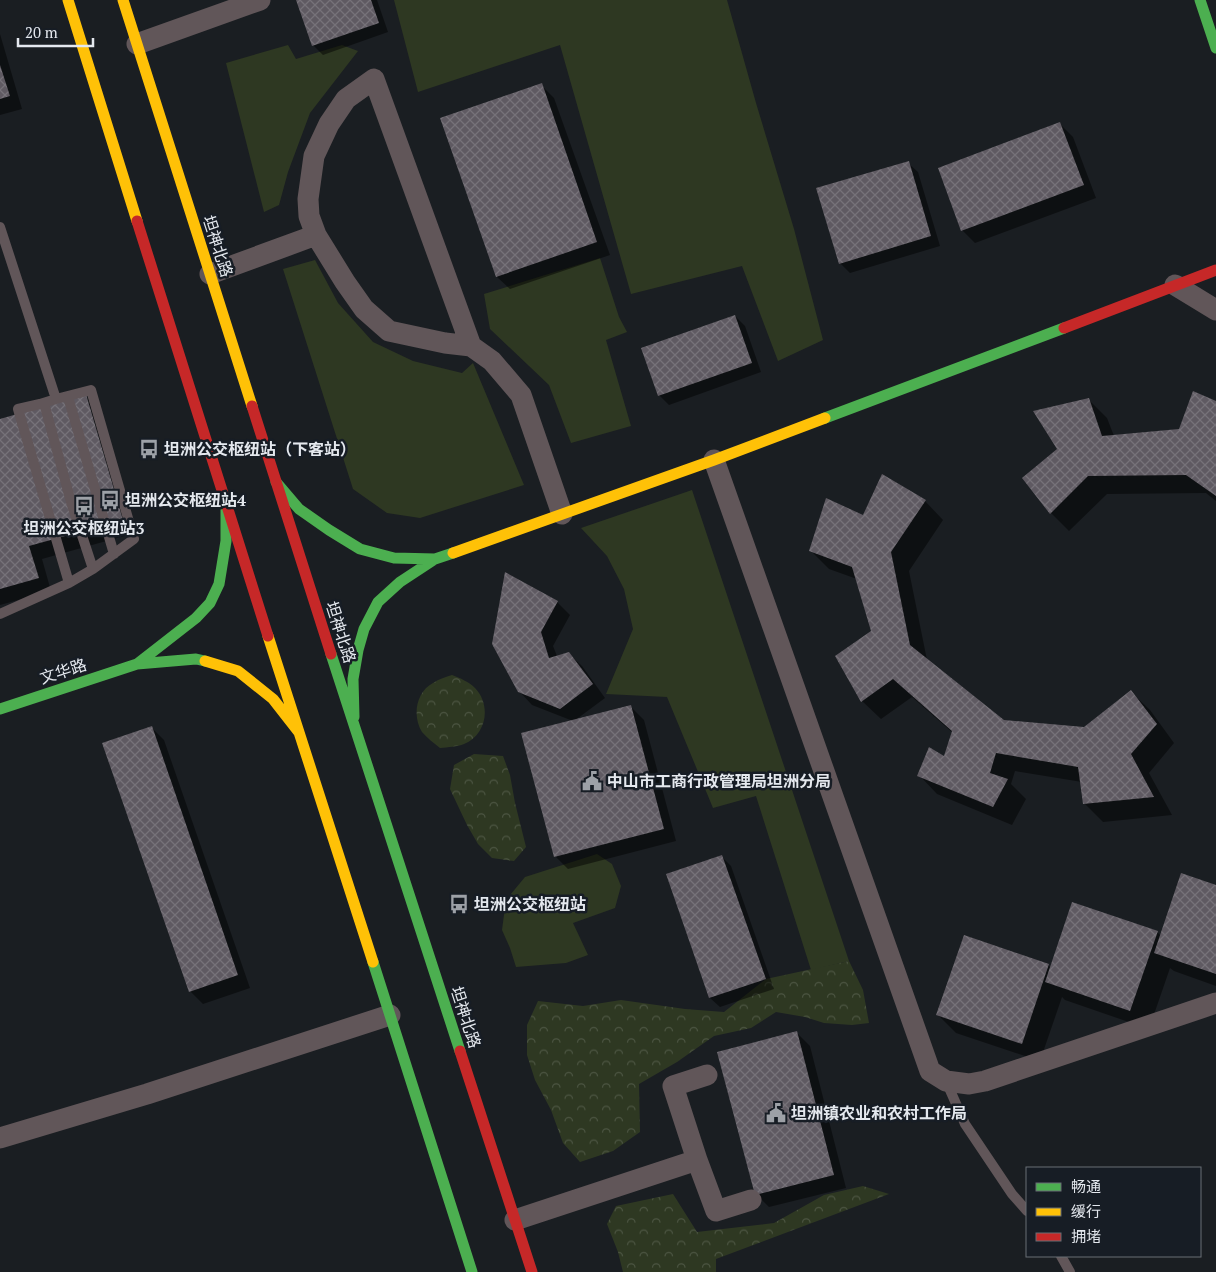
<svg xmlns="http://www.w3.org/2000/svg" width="1216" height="1272" viewBox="0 0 1216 1272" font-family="'PT Serif','Noto Sans SC',serif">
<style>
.green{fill:#2e3822}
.forest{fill:url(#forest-crowns)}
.shadow{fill:#0007}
.building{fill:url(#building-cross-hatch)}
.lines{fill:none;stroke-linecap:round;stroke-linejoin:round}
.lane{stroke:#615659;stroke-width:10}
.street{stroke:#615659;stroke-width:21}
.fast{stroke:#4caf50;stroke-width:11}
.slow{stroke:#ffc107;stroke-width:11}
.jam{stroke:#c62828;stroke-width:11}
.labels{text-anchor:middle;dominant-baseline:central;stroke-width:5;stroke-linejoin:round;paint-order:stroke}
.street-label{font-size:16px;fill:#e4e8ee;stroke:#171d25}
.poi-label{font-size:16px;font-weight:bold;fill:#e4e8ee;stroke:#171d25;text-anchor:start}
</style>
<defs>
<pattern id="forest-crowns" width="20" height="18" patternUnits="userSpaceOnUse" patternTransform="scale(1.25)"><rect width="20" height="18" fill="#2e3822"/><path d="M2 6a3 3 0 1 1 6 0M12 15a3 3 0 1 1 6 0" fill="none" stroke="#4c5542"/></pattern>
<pattern id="building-cross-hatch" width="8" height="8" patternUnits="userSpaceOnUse" patternTransform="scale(1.25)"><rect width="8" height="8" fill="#5f5a62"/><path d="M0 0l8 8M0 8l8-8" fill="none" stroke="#767279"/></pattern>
</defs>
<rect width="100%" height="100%" fill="#1a1e22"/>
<path class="green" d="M 394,0 L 727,0 L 756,103 L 794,229 L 823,340 L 778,361 L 742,266 L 631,294 L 560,45 L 418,92 Z
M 288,45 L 296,59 L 342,45 L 358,51 L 310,113 L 288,172 L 279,205 L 264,212 L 226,63 Z
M 600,258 L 619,317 L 627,332 L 606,340 L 631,426 L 571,443 L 549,385 L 490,329 L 484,294 Z
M 315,260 L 338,303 L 373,342 L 413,361 L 462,373 L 473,363 L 524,485 L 420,518 L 387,513 L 353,489 L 283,269 Z
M 692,490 L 849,961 L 811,970 L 756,796 L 713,808 L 667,697 L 606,694 L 633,629 L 624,589 L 607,556 L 581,528 Z
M 597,854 L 612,864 L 621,886 L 615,908 L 573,923 L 588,955 L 566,963 L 516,967 L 510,948 L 502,930 L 506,900 L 525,877 Z"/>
<path class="forest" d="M 452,675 C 460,678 469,682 475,688 C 492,706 486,735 464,744 C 457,747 448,747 440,748 C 434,743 427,738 422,732 C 412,716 416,692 433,683 C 439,679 446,677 452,675 Z
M 474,754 L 503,756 L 510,775 L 515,803 L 526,847 L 514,861 L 492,858 L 478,844 L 467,825 L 450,789 L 454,765 Z
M 849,961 L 863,990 L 869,1023 L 852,1025 L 824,1023 L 805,1017 L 776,1012 L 751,1028 L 714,1036 L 677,1062 L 639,1084 L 640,1132 L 613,1151 L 580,1162 L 563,1143 L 551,1110 L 535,1080 L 527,1055 L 527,1025 L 538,1001 L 583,1006 L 621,1000 L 685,1009 L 724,1012 L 766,979 Z
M 863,1186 L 889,1194 L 716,1259 L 716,1272 L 623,1272 L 618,1252 L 607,1224 L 616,1206 L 673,1194 L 697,1232 L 774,1223 L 824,1195 Z"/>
<path class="shadow" d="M 297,0 L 377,0 L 388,32 L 323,55 L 313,45 Z
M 0,34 L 22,109 L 0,115 Z
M 541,85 L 554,98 L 610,255 L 510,289 L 497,277 Z
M 1060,124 L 1073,137 L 1096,198 L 975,243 L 962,230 Z
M 908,163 L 918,172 L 940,246 L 850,273 L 840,263 Z
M 735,316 L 745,326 L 761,372 L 669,405 L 659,395 Z
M 86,396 L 99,409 L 135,533 L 42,559 L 51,591 L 0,605 L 0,420 Z
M 1089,400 L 1107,418 L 1114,436 L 1180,430 L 1216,402 L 1216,501 L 1206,493 L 1107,494 L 1069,531 L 1051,513 L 1058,449 Z
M 925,501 L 943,520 L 909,571 L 927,660 L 1004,721 L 1084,728 L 1131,692 L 1150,710 L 1174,743 L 1149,773 L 1172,815 L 1103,822 L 1084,803 L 1082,782 L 1015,771 L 1011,784 L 1026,799 L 1012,825 L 937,794 L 919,775 L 945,757 L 953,733 L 912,697 L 881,719 L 862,701 L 873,632 L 857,579 L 829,569 L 810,550 L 864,516 Z
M 557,602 L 570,615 L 553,646 L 557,656 L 568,653 L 582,666 L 605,698 L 574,721 L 631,707 L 644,720 L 676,841 L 568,869 L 555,856 L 573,721 L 532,705 L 519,691 L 494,644 Z
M 151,727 L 164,740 L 250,988 L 203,1004 L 190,991 Z
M 721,856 L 731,866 L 774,989 L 720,1007 L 710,998 L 667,875 Z
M 1216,886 L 1216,986 L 1174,971 L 1170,968 L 1149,1029 L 1065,1000 L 1062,997 L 1040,1061 L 956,1033 L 938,1015 L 1048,965 L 1051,968 L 1157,932 L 1161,936 Z
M 797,1033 L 810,1046 L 846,1188 L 769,1207 L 756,1194 Z"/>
<path class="building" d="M 296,0 L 371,0 L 379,23 L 312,46 Z
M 0,65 L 10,96 L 0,99 Z
M 542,83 L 597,242 L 496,277 L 440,118 Z
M 1060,122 L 1084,185 L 961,231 L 938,168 Z
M 909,161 L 931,236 L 839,264 L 816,188 Z
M 735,315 L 752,363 L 658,396 L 641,348 Z
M 1193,391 L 1216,401 L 1216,496 L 1186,475 L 1088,476 L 1050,514 L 1022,478 L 1057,449 L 1033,411 L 1089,398 L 1102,436 L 1179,429 Z
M 86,394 L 123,520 L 29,546 L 39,578 L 0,589 L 0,419 Z
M 882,474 L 926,500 L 891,552 L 910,645 L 1004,720 L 1084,727 L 1131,690 L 1157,724 L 1131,754 L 1154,797 L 1083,804 L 1078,767 L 996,753 L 990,773 L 1008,779 L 993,807 L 917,776 L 929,747 L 944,756 L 952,731 L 893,679 L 861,702 L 835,656 L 871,631 L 852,567 L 809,551 L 826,498 L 863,515 Z
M 505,572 L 558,601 L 541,632 L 549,658 L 569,652 L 593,684 L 560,709 L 518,692 L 492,644 Z
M 631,705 L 664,829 L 554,857 L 521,733 Z
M 152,726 L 238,975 L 189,992 L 102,743 Z
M 722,855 L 766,979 L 709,998 L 666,874 Z
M 1181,873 L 1216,885 L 1216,974 L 1154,953 Z
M 1072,902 L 1158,931 L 1130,1011 L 1045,982 Z
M 964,935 L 1049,964 L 1022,1044 L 936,1015 Z
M 797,1031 L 834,1175 L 755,1195 L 717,1052 Z"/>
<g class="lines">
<path class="lane" d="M 0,227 L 56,399 L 91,390 L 134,539 L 93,569 L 69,583 L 0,614
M 68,397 L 114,554
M 56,399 L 40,404 L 18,409 L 69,583
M 44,403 L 71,502 L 93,569
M 946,1081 L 965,1124 L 1012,1194 L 1027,1211
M 1061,1256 L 1070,1272"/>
<path class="street" d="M 137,44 L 260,0
M 374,79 L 471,346 L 445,343 L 389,331 L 364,309 L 345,282 L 316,235 L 309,216 L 308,199 L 314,156 L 329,124 L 346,99 Z
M 210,274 L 316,235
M 1175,285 L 1216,310
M 471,346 L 492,361 L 521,395 L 562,514
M 714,460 L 930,1071 L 946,1081 L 969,1084 L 985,1081 L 1216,1003
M 0,1138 L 147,1094 L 390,1015
M 697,1160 L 716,1211 L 751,1200
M 515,1220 L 697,1160 L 673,1086 L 707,1075"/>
<path class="fast" d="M 1200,0 L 1216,48
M 825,418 L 1064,328
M 276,482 L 299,509 L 329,530 L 360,549 L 394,558 L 435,559
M 331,654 L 460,1051
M 137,664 L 196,618 L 210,603 L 219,584 L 226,541 L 226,508
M 0,709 L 137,664 L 196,659 L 205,661
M 354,717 L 353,679 L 358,650 L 364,629 L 378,602 L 400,582 L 435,559 L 453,553
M 373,962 L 472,1272"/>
<path class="slow" d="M 68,0 L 137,221
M 123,0 L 252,406
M 453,553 L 714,460 L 825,418
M 268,636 L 373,962
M 205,661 L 238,671 L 273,699 L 298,731"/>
<path class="jam" d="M 137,221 L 268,636
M 1064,328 L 1216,270
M 252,406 L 331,654
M 460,1051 L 532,1272"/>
</g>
<defs>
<symbol id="bus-bare" viewBox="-9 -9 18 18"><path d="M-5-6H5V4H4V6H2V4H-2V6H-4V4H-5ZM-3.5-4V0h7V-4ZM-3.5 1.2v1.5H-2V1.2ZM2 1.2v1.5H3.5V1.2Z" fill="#9da1a7" stroke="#171d25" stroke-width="2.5" paint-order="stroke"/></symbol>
<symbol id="civic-bare" viewBox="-9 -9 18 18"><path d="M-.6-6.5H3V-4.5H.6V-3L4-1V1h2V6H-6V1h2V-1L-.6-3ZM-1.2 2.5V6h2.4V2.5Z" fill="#9da1a7" stroke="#171d25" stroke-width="2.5" paint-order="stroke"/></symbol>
</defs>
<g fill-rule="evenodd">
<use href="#bus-bare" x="135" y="435" width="28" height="28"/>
<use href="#bus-bare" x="96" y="486" width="28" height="28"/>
<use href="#bus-bare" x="70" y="492" width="28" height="28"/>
<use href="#civic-bare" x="578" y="767" width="28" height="28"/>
<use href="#bus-bare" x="445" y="890" width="28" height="28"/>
<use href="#civic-bare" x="762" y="1099" width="28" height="28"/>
</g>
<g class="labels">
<g class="street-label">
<text transform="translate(218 246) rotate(72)">坦神北路</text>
<text transform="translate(341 632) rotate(72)">坦神北路</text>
<text transform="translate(63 671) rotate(-18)">文华路</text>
<text transform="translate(466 1017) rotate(72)">坦神北路</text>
</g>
<g class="poi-label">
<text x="164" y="449">坦洲公交枢纽站（下客站）</text>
<text x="125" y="500">坦洲公交枢纽站4</text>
<text x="84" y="528" text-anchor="middle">坦洲公交枢纽站3</text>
<text x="607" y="781">中山市工商行政管理局坦洲分局</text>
<text x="474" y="904">坦洲公交枢纽站</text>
<text x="791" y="1113">坦洲镇农业和农村工作局</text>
</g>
</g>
<rect x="1026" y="1167" width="175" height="90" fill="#171d25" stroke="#696e75"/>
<rect x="1036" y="1183" width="25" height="8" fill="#4caf50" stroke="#696e75"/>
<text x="1071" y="1192" font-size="15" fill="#e4e8ee">畅通</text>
<rect x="1036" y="1208" width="25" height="8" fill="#ffc107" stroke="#696e75"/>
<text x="1071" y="1217" font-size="15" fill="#e4e8ee">缓行</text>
<rect x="1036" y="1233" width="25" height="8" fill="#c62828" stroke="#696e75"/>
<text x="1071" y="1242" font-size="15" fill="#e4e8ee">拥堵</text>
<path d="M18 38v8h75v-8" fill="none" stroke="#e4e8ee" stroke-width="2.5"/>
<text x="25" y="38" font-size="15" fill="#e4e8ee" stroke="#171d25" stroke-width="4" paint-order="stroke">20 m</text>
</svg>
